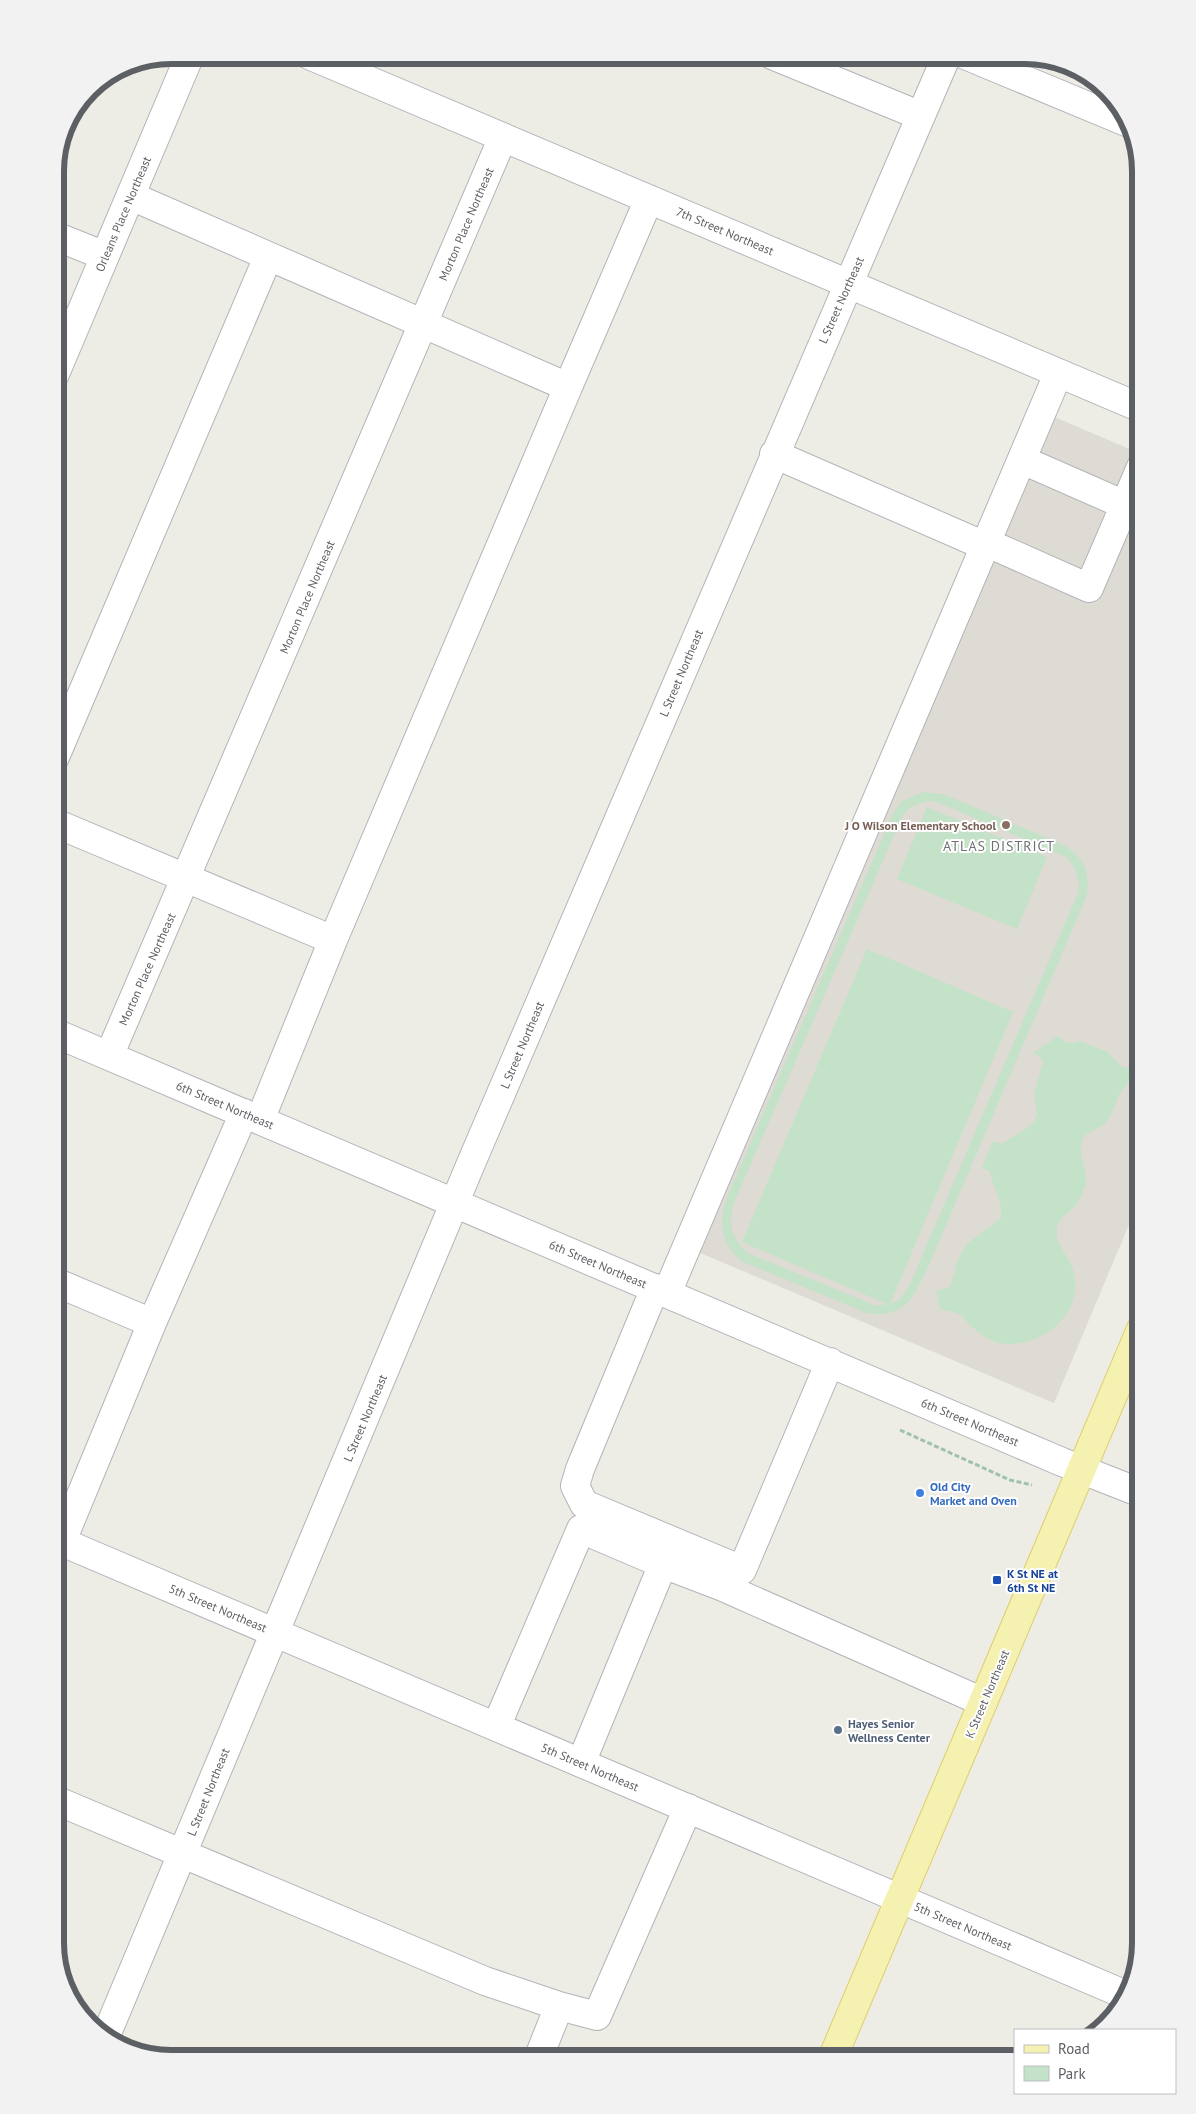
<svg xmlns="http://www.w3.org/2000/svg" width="1196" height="2114" viewBox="0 0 1196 2114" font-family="'PT Sans',sans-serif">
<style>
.education{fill:#dddbd3}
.green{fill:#c4e2c7;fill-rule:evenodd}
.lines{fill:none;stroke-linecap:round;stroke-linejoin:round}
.minor-casing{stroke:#b2b4b8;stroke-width:30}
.major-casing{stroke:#e0cd6a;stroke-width:30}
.path{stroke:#9ec2ac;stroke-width:3;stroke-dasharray:5 2.5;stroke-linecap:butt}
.minor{stroke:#fff;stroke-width:28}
.major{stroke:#f5f2b1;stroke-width:28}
.education-dot{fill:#8d6e63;stroke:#fff;stroke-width:2}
.shop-dot{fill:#3f7fe0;stroke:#fff;stroke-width:2}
.transit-dot{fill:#1a4fb4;stroke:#fff;stroke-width:2}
.service-dot{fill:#5c6f8a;stroke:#fff;stroke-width:2}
.labels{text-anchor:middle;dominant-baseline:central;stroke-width:4;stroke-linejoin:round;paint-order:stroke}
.street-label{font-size:12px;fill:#5c5f63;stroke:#fff}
.education-label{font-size:12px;font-weight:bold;fill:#785e54;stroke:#fff;text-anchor:end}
.shop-label{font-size:12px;font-weight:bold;fill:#366cbe;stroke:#fff;text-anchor:start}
.transit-label{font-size:12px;font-weight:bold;fill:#164399;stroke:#fff;text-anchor:start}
.service-label{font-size:12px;font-weight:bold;fill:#4e5e75;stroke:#fff;text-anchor:start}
.neighbourhood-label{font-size:14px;letter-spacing:1px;fill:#6e7075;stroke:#fff}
.rim{fill:none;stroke:#5c5f63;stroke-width:6}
</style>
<rect width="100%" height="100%" fill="#edece5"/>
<path class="education" d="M 1045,413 L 1141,454 L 1141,1196 L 1054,1403 L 691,1249 Z"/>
<path class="green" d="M 923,792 L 943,794 L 1064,845 C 1084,859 1090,870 1087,895 L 926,1272 C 911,1301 901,1321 864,1312 L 741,1261 C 721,1242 719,1227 725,1202 L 893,813 L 902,801 ZM 929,801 L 939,803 L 1066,857 C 1076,868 1080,877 1078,893 L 909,1286 L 900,1299 L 890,1304 L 1013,1012 L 867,949 L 742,1242 L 887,1304 L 877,1306 L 747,1253 C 732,1236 728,1228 733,1205 L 902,817 C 909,806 916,804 929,801 Z
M 927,807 L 1047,857 L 1017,929 L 897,879 Z
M 1058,1036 C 1065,1043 1070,1045 1079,1041 L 1106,1051 L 1122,1067 L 1141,1070 L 1141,1078 C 1116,1082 1119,1107 1105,1123 C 1098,1130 1085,1131 1082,1141 C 1076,1156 1091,1172 1084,1189 C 1082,1194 1080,1199 1077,1203 C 1071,1213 1058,1216 1057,1229 C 1054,1244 1072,1259 1074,1274 C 1082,1314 1045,1344 1009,1344 C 992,1344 981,1335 969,1324 C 966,1321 963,1316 959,1314 C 954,1311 946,1311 940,1309 L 936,1291 L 950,1287 L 959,1257 L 967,1244 L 1001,1218 L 1001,1206 L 989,1171 L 982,1168 L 992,1142 L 1003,1143 L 1026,1129 L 1035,1120 L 1037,1113 L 1034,1093 L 1043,1062 L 1039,1056 L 1033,1053 Z"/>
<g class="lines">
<defs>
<path id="minor" d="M 309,55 L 1141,408
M 772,55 L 921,116
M 965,55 L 1131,124
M 55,236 L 105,256
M 55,374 L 190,55
M 568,387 L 649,199
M 774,454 L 985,546
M 1036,466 L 1125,505
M 1001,549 L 1089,588 L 1141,467
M 55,757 L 268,257
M 55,823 L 333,940 L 568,387 L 131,196
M 55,1033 L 1062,1462 L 1141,1493
M 109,1056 L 503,137
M 260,1120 L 333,940
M 55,1282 L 152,1323
M 655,1288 L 580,1469 L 575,1486 L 584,1504 L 742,1570 L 830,1362
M 667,1293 L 1058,374
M 55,1539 L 1126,1995
M 62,1541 L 152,1323 L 244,1113
M 663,1564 L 723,1587 L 983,1702
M 496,1727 L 581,1529 L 663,1564 L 581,1763
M 55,1800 L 485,1981 L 559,2006
M 105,2038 L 472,1161 L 947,55
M 538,2059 L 559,2006 L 597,2016 L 688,1808"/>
<path id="major" d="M 832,2059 L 1141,1329"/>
</defs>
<use href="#minor" class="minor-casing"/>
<use href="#major" class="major-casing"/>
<path class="path" d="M 900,1430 L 1010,1480 L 1032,1485"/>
<use href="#minor" class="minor"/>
<use href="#major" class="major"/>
</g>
<circle class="education-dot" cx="1006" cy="825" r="5"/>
<circle class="shop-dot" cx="920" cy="1493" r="5"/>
<rect class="transit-dot" x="992" y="1575" width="10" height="10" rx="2.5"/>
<circle class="service-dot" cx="838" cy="1730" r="5"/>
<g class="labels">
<g class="street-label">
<text transform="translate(123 214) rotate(-67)">Orleans Place Northeast</text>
<text transform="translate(466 224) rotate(-67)">Morton Place Northeast</text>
<text transform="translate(725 231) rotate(23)">7th Street Northeast</text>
<text transform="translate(841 300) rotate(-66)">L Street Northeast</text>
<text transform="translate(307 597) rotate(-67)">Morton Place Northeast</text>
<text transform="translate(681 673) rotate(-67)">L Street Northeast</text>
<text transform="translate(147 969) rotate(-66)">Morton Place Northeast</text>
<text transform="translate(522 1045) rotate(-67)">L Street Northeast</text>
<text transform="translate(225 1105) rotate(23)">6th Street Northeast</text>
<text transform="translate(598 1264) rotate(23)">6th Street Northeast</text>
<text transform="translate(365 1418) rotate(-67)">L Street Northeast</text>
<text transform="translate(970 1422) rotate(23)">6th Street Northeast</text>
<text transform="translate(218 1608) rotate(23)">5th Street Northeast</text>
<text transform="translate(987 1694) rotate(-67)">K Street Northeast</text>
<text transform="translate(590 1767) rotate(23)">5th Street Northeast</text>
<text transform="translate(208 1792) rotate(-68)">L Street Northeast</text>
<text transform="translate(963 1926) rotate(23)">5th Street Northeast</text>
</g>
<g class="education-label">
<text x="996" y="825">J O Wilson Elementary School</text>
</g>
<g class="shop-label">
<text x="930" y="1486">Old City<tspan x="930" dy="14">Market and Oven</tspan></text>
</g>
<g class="transit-label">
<text x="1007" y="1573">K St NE at<tspan x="1007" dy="14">6th St NE</tspan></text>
</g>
<g class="service-label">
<text x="848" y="1723">Hayes Senior<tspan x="848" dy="14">Wellness Center</tspan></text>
</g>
<g class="neighbourhood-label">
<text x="999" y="846">ATLAS DISTRICT</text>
</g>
</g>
<path d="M0 0H1196V2114H0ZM171 64H1025A107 107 0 0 1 1132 171V1943A107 107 0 0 1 1025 2050H171A107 107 0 0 1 64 1943V171A107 107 0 0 1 171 64Z" fill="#f2f2f3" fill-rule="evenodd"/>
<path class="rim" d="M171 64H1025A107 107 0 0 1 1132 171V1943A107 107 0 0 1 1025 2050H171A107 107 0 0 1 64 1943V171A107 107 0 0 1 171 64Z"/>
<rect x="1014" y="2029" width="162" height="65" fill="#ffffff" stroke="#bebfc1"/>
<rect x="1024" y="2045" width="25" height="8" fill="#f5f2b1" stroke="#bebfc1"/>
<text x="1058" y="2054" font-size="15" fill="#5c5f63">Road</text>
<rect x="1024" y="2066" width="25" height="15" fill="#c4e2c7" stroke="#bebfc1"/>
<text x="1058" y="2079" font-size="15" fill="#5c5f63">Park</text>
</svg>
